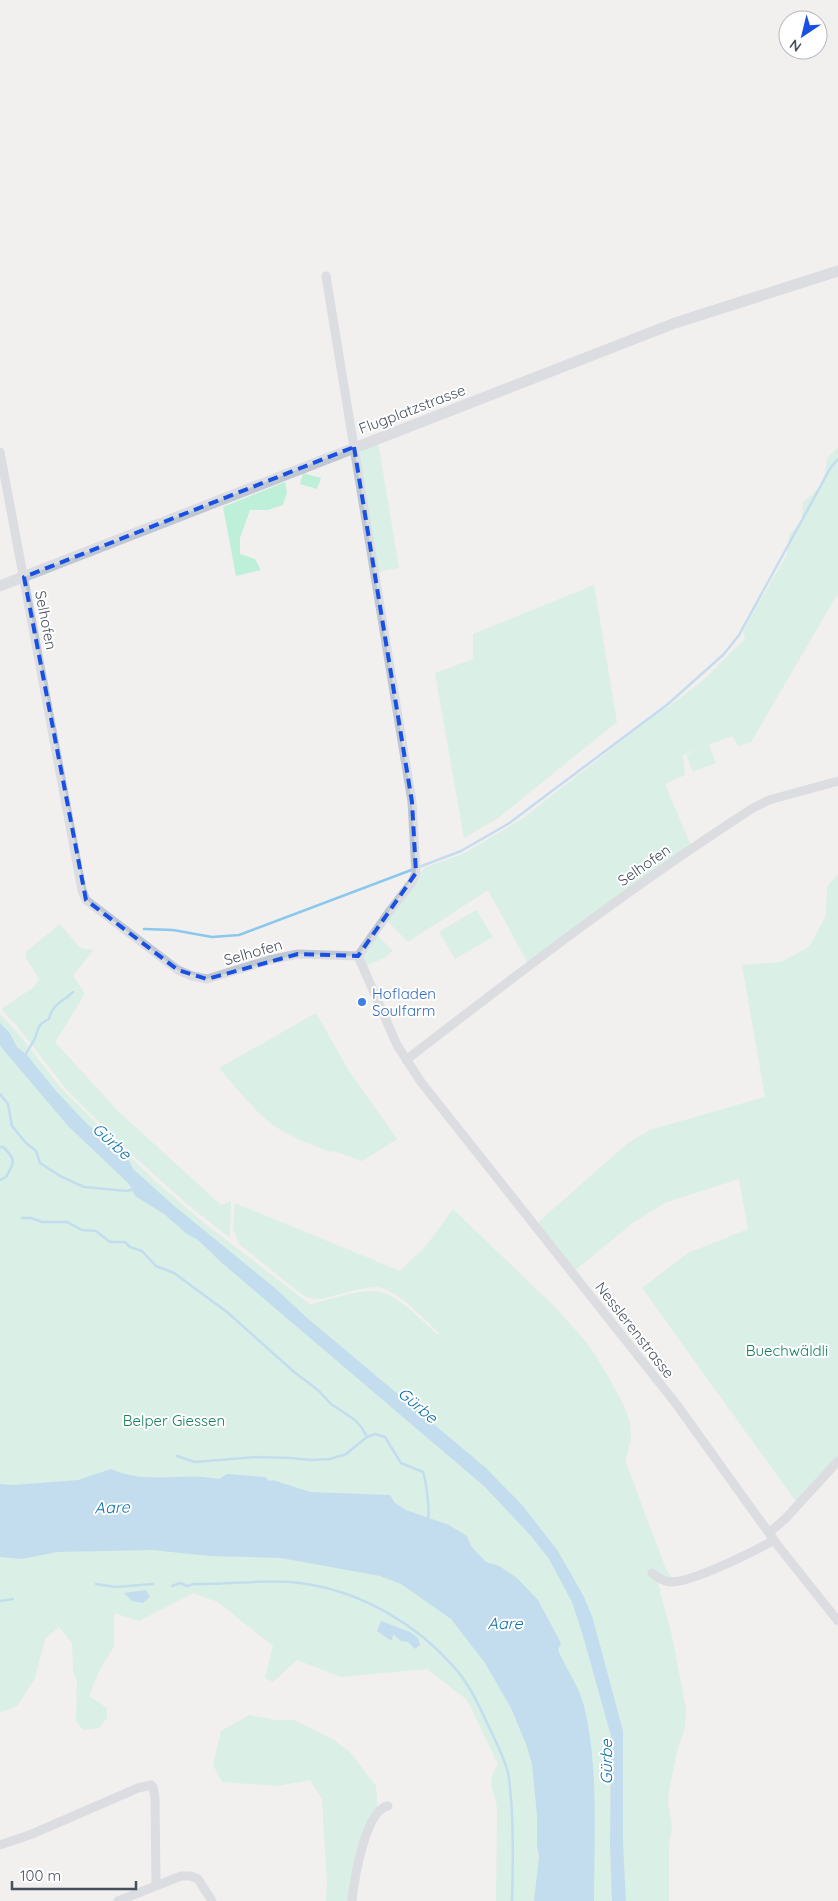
<svg xmlns="http://www.w3.org/2000/svg" width="838" height="1901" viewBox="0 0 838 1901" font-family="Quicksand,sans-serif">
<style>
.green{fill:#bdefd9}
.water{fill:#8ac8ed}
.lines{fill:none;stroke-linecap:round;stroke-linejoin:round}
.stream{stroke:#8ac8ed;stroke-width:2.5}
.minor{stroke:#bfc7d1;stroke-width:9}
.tertiary{stroke:#bfc7d1;stroke-width:11}
.marked{fill:none;stroke:#1850e3;stroke-width:4;stroke-dasharray:10 6;stroke-linejoin:round}
.shop-dot{fill:#3f7fe0;stroke:#fff;stroke-width:2}
.labels{text-anchor:middle;dominant-baseline:central;stroke-width:4;stroke-linejoin:round;paint-order:stroke}
.street-label{font-size:15px;fill:#474f5d;stroke:#fff}
.shop-label{font-size:15px;fill:#366cbe;stroke:#fff;text-anchor:start}
.park-label{font-size:15px;fill:#167f5b;stroke:#fff}
.water-label{font-size:16px;font-style:italic;fill:#0b70ab;stroke:#fff}
</style>
<rect width="100%" height="100%" fill="#f2efef"/>
<path class="green" d="M 838,431 L 838,593 L 751,742 L 738,746 L 732,736 L 709,745 L 716,763 L 693,772 L 686,755 L 708,746 L 683,755 L 685,775 L 665,784 L 691,846 L 527,962 L 488,890 L 408,942 L 386,920 L 420,876 L 424,868 L 465,853 L 522,819 L 656,714 C 676,702 695,688 712,672 C 723,661 732,649 745,640 L 743,631 L 787,554 L 789,535 L 802,520 L 803,502 C 821,489 825,480 827,458 L 838,447 Z
M 378,442 L 399,568 L 377,572 L 359,458 L 361,449 Z
M 303,473 L 321,478 L 317,489 L 300,484 Z
M 285,482 L 287,492 L 283,505 L 268,510 L 250,510 L 240,538 L 240,554 L 255,559 L 261,570 L 236,576 L 223,507 Z
M 594,585 L 617,722 L 498,818 L 464,838 L 435,673 L 473,659 L 473,634 Z
M 838,874 L 838,1457 L 797,1503 L 642,1288 L 688,1253 L 748,1229 L 739,1179 L 667,1202 L 634,1222 L 574,1271 L 536,1224 L 628,1143 L 650,1130 L 765,1097 L 742,965 L 781,962 L 809,947 L 826,916 L 827,887 Z
M 476,910 L 493,937 L 455,959 L 439,932 Z
M 60,924 L 80,948 L 94,950 L 73,975 L 85,994 L 55,1042 L 118,1111 L 221,1205 L 231,1201 L 230,1238 L 188,1205 L 127,1150 L 67,1090 L 17,1026 L 1,1009 L 34,987 L 39,979 L 26,958 L 26,952 Z
M 377,935 L 393,951 L 384,958 L 366,966 L 363,955 Z
M 316,1013 L 349,1071 L 397,1139 L 362,1161 L 333,1151 L 330,1152 C 310,1144 291,1137 273,1125 C 253,1110 236,1087 219,1068 Z
M 0,1014 L 17,1032 L 61,1088 L 155,1181 L 204,1223 L 311,1305 L 315,1303 C 332,1299 358,1290 376,1291 C 396,1292 423,1322 438,1335 L 440,1334 C 425,1320 395,1287 375,1287 C 357,1288 338,1295 321,1299 L 315,1299 L 304,1296 L 239,1244 L 233,1229 L 235,1203 L 400,1271 L 426,1246 L 453,1209 L 557,1309 L 588,1344 L 608,1376 L 624,1406 L 630,1421 L 631,1439 L 626,1458 L 626,1463 L 666,1569 L 671,1576 L 676,1579 L 671,1579 L 655,1573 L 672,1636 L 686,1709 L 685,1728 L 677,1751 L 669,1791 L 668,1801 L 672,1828 L 669,1845 L 669,1901 L 496,1901 L 497,1809 C 495,1788 485,1786 498,1764 L 467,1700 L 427,1669 L 341,1677 L 297,1660 L 273,1682 L 265,1678 L 273,1646 L 218,1602 L 193,1593 L 139,1621 L 114,1613 L 114,1647 L 100,1669 L 89,1696 L 107,1708 L 107,1718 L 99,1728 L 83,1730 L 76,1721 L 77,1682 L 73,1672 L 72,1643 L 59,1627 L 45,1639 L 35,1678 L 18,1705 L 0,1713 L 0,1045 L 48,1100 L 62,1098 C 48,1081 33,1064 18,1048 C 11,1041 8,1031 0,1023 Z
M 249,1715 L 276,1720 L 294,1720 L 332,1739 L 350,1752 L 376,1786 L 378,1814 L 348,1901 L 326,1901 L 327,1882 L 322,1799 L 310,1780 L 277,1786 L 222,1782 L 213,1765 L 221,1731 Z"/>
<path class="water" d="M 0,1023 L 9,1032 L 17,1047 L 26,1054 L 57,1092 L 88,1125 L 97,1131 L 129,1161 L 133,1169 L 172,1204 L 276,1289 L 306,1317 L 486,1468 L 522,1505 L 558,1551 L 584,1597 L 593,1619 L 623,1731 L 623,1844 L 626,1901 L 612,1901 L 610,1845 L 611,1736 L 583,1636 L 572,1602 L 549,1559 L 531,1536 L 485,1487 L 222,1263 L 198,1240 L 187,1234 L 164,1214 L 135,1196 L 129,1184 L 68,1126 L 2,1048 L 0,1045 Z
M 111,1469 C 145,1485 183,1472 219,1479 L 227,1474 L 265,1477 L 269,1481 L 273,1480 L 310,1492 L 390,1495 L 395,1503 L 406,1510 L 449,1525 L 467,1536 L 471,1546 L 486,1562 L 499,1566 L 517,1578 L 538,1600 L 561,1643 L 558,1650 C 566,1669 579,1686 584,1706 C 599,1767 594,1838 594,1901 L 534,1901 L 539,1856 L 537,1845 L 537,1815 L 532,1764 L 526,1744 L 511,1708 L 485,1663 L 451,1619 L 401,1584 L 380,1576 L 281,1558 L 209,1556 L 153,1550 L 57,1552 L 22,1559 L 0,1557 L 0,1484 L 13,1485 L 78,1480 Z
M 146,1590 L 150,1597 L 143,1603 L 132,1601 L 124,1593 Z
M 381,1621 L 410,1632 L 418,1638 L 420,1645 L 415,1649 L 408,1642 L 401,1641 L 394,1635 L 392,1637 L 393,1639 L 390,1640 L 377,1631 Z"/>
<g class="lines">
<path class="stream" d="M 419,867 L 461,851 L 508,824 L 668,704 L 724,654 L 739,635 L 831,467 L 838,459
M 144,929 L 173,930 L 212,937 L 239,935 L 414,869
M 24,1057 C 27,1051 32,1045 35,1038 C 39,1027 37,1025 49,1019 C 52,1004 64,1001 73,992
M 0,1094 L 8,1104 L 12,1126 L 25,1142 L 36,1151 L 40,1163 L 60,1176 L 84,1187 L 127,1191 L 134,1189
M 0,1147 L 3,1147 C 16,1159 15,1162 6,1177 L 0,1180
M 22,1218 L 31,1218 L 42,1222 L 67,1222 L 82,1230 L 96,1231 L 110,1242 L 125,1242 L 130,1247 L 142,1251 L 156,1266 L 174,1273 L 227,1312 L 293,1371 L 319,1391 L 331,1404 L 355,1420 L 362,1428 L 367,1437
M 177,1456 L 195,1462 L 256,1457 L 291,1458 L 311,1460 L 330,1459 L 346,1454 L 367,1437 L 375,1434 L 385,1437 L 401,1463 L 423,1472 C 426,1479 430,1513 428,1519
M 96,1584 L 116,1587 L 153,1584
M 172,1586 L 180,1583 L 187,1586 L 194,1584 C 231,1585 269,1578 307,1584 C 363,1593 416,1624 453,1666 C 469,1683 479,1706 489,1727 C 496,1742 504,1757 508,1773 C 510,1781 510,1790 511,1799 C 514,1833 513,1867 512,1901
M 0,1601 L 13,1599"/>
<path class="minor" d="M 326,276 L 412,802 L 416,873 L 412,882 L 389,912 L 358,956
M 0,452 L 82,890 L 86,900 L 178,970 L 192,976 L 207,979 L 269,960 L 298,954 L 358,956
M 358,956 L 397,1045 L 421,1082 L 677,1405 L 779,1547 L 838,1621
M 406,1060 C 520,972 632,886 753,808 L 769,800 L 838,781
M 769,1533 L 785,1519 L 838,1461
M 652,1573 C 657,1577 662,1581 669,1582 C 689,1584 755,1551 774,1540
M 0,1845 L 32,1834 L 138,1788 L 151,1785 L 153,1787 L 155,1798 L 156,1885
M 118,1901 L 181,1876 L 191,1876 L 198,1879 L 212,1901
M 352,1901 C 354,1881 365,1810 388,1806"/>
<path class="tertiary" d="M 0,586 L 675,323 L 838,271"/>
</g>
<path d="M0 0H838V1901H0ZM 354,447 L 412,802 L 416,873 L 358,956 L 298,954 L 207,979 L 178,970 L 86,900 L 24,577 Z" fill="#f2efef" fill-opacity=".55" fill-rule="evenodd"/>
<path class="marked" d="M 354,447 L 412,802 L 416,873 L 358,956 L 298,954 L 207,979 L 178,970 L 86,900 L 24,577 Z"/>
<circle class="shop-dot" cx="362" cy="1002" r="5"/>
<g class="labels">
<g class="street-label">
<text transform="translate(412 409) rotate(-21)">Flugplatzstrasse</text>
<text transform="translate(46 620) rotate(79)">Selhofen</text>
<text transform="translate(644 865) rotate(-35)">Selhofen</text>
<text transform="translate(253 952) rotate(-16)">Selhofen</text>
<text transform="translate(635 1330) rotate(52)">Nesslerenstrasse</text>
</g>
<g class="shop-label">
<text x="372" y="993">Hofladen<tspan x="372" dy="17">Soulfarm</tspan></text>
</g>
<g class="park-label">
<text x="787" y="1350">Buechwäldli</text>
<text x="174" y="1420">Belper Giessen</text>
</g>
<g class="water-label">
<text transform="translate(112 1141) rotate(42)">Gürbe</text>
<text transform="translate(418 1405) rotate(40)">Gürbe</text>
<text transform="translate(112 1507) rotate(-2)">Aare</text>
<text x="505" y="1623">Aare</text>
<text transform="translate(606 1762) rotate(-90)">Gürbe</text>
</g>
</g>
<g transform="translate(803 35) rotate(215)"><circle r="24" fill="#ffffff" stroke="#b5b9be"/>
<path d="M0-4L9 19L0 12L-9 19Z" fill="#1850e3"/>
<text y="-8" font-size="14" font-weight="bold" text-anchor="middle" fill="#474f5d">N</text>
</g>
<path d="M12 1881v8h124v-8" fill="none" stroke="#474f5d" stroke-width="2.5"/>
<text x="20" y="1881" font-size="15" fill="#474f5d" stroke="#ffffff" stroke-width="4" paint-order="stroke">100 m</text>
</svg>
